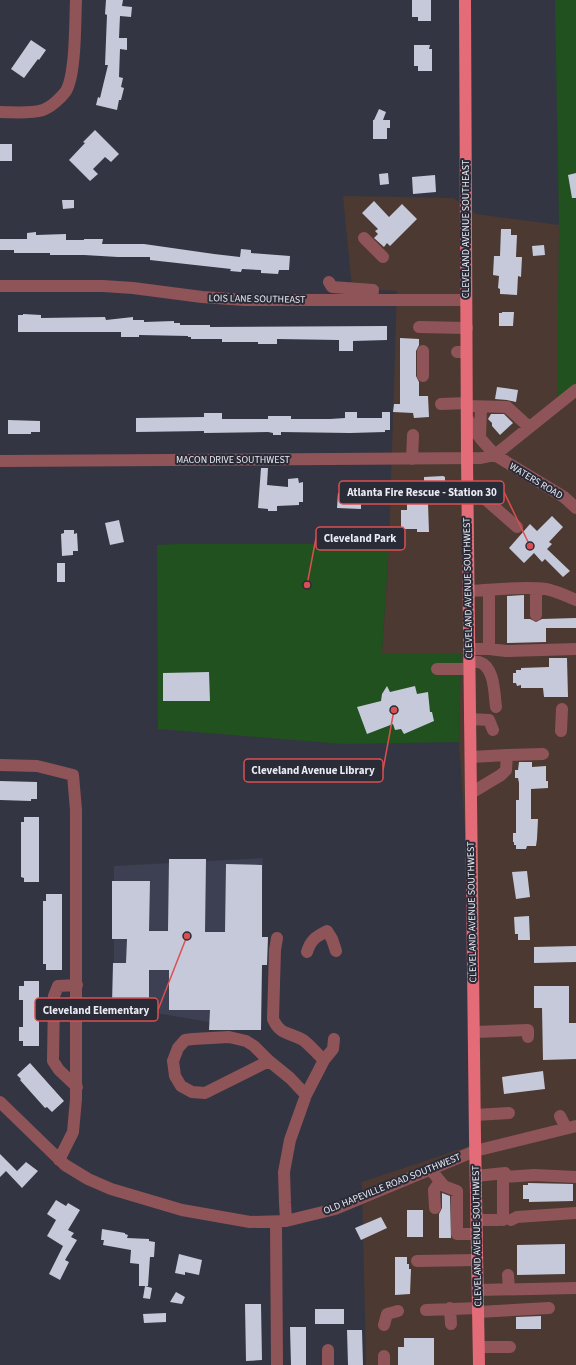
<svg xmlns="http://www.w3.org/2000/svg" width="576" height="1365" viewBox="0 0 576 1365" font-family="'Source Sans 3',sans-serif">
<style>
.commercial{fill:#4c3931}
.built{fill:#3d4052}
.green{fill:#20511e}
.building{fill:#c6c9d9}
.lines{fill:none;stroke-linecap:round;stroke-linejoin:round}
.minor{stroke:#8f5458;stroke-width:12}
.major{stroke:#e46b78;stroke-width:12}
.labels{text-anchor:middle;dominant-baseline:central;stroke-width:4;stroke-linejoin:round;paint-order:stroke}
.street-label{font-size:10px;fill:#eaebf4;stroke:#292b37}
.leader{fill:none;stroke:#da4f51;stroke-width:1.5}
.callout-dot{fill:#da4f51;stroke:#292b37;stroke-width:1.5}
.callout{fill:#292b37;stroke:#da4f51;stroke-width:1.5}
.callout-label{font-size:11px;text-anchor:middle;font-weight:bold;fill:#eaebf4}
</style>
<rect width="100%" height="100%" fill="#333542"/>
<path class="commercial" d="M 343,196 L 453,198 L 476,214 L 559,225 L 558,407 L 576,397 L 576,1365 L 366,1365 L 362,1182 L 470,1146 L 468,875 L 459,742 L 461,653 L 382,653 L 389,544 L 397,291 L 352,288 Z"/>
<path class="built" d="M 263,858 L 257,1030 L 114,1006 L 114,866 Z"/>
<path class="green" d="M 555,0 L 576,0 L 576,397 L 557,407 L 559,225 Z
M 178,544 L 389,544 L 382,653 L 461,653 L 459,742 L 343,744 L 158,729 L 157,545 Z"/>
<path class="building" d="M 106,0 L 123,0 L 122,6 L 132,7 L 131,17 L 120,16 L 119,38 L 127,38 L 127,50 L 120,49 L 119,77 L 123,78 L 121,87 L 124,88 L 121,100 L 119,100 L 117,110 L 96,105 L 98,97 L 100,98 L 108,65 L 105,65 L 107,15 L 105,14 Z
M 412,0 L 431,0 L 431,21 L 418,21 L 418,17 L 412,17 Z
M 31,40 L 46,50 L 39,60 L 38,59 L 24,78 L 11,69 Z
M 414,45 L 430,45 L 429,49 L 432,49 L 432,71 L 418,71 L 418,66 L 414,66 Z
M 379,109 L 386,112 L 383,120 L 390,120 L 390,128 L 387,128 L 387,139 L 373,139 L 373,120 L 374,120 Z
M 95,130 L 119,154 L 111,162 L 105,157 L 93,169 L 98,174 L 90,181 L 69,160 L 85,143 L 83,142 Z
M 0,144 L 12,144 L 12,161 L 0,161 Z
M 388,173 L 389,184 L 380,185 L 379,174 Z
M 576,173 L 576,198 L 572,198 L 568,175 Z
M 435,175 L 436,192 L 413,194 L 412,177 Z
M 62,200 L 74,200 L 74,208 L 63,209 Z
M 374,201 L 389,217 L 402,204 L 417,219 L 390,246 L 387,243 L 384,247 L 374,238 L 378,234 L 375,231 L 378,229 L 362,213 Z
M 501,229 L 511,229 L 511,235 L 517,235 L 516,257 L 522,257 L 521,277 L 518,276 L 517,295 L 500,294 L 500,289 L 498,288 L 499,276 L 493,275 L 494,256 L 500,256 Z
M 36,232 L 36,235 L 66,234 L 66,240 L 84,240 L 84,239 L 103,239 L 102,244 L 144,244 L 214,254 L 240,257 L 241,249 L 251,250 L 251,253 L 290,256 L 289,270 L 279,270 L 278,274 L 261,273 L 261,270 L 242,269 L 241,272 L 230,271 L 231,269 L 150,260 L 150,257 L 118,257 L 84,255 L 50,255 L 50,253 L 14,253 L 14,250 L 0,250 L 0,239 L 27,239 L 27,233 Z
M 544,245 L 545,255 L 533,256 L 532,246 Z
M 502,312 L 514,312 L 513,326 L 499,326 L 499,313 L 502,313 Z
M 23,314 L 41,315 L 41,318 L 105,317 L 106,320 L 133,317 L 133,320 L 144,320 L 144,322 L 174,321 L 174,323 L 180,323 L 180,325 L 210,325 L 210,327 L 387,326 L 387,340 L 353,341 L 353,351 L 339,351 L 339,340 L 277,339 L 277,344 L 258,344 L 258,342 L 222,342 L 222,339 L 191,339 L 191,337 L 188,337 L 188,336 L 139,335 L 139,337 L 121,337 L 121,332 L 18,332 L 18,315 L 23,315 Z
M 400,338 L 419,339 L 419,345 L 416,351 L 416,376 L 419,382 L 419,396 L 428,396 L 429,417 L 414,418 L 413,413 L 393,412 L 394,404 L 400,404 Z
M 497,387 L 518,390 L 516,402 L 507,400 L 495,399 Z
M 345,412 L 357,412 L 357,418 L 382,418 L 382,412 L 390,412 L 390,430 L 385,430 L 385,432 L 350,433 L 281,432 L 281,435 L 273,435 L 273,433 L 268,432 L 204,433 L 204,431 L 136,432 L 136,418 L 204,417 L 204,413 L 222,413 L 222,419 L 268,419 L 268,416 L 291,416 L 291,419 L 330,419 L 345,418 Z
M 491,414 L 504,414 L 513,423 L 500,435 L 492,426 L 492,423 L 488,419 Z
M 8,420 L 40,421 L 40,432 L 31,432 L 31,434 L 8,434 Z
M 261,468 L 268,468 L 267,485 L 288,487 L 288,479 L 298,478 L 299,483 L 303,482 L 303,502 L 299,502 L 299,505 L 277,506 L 277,511 L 268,511 L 268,509 L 258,508 Z
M 443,476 L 445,477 L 445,497 L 424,497 L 424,477 Z
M 338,493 L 364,494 L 364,503 L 361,503 L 361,509 L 337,508 Z
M 407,503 L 428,503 L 429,532 L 417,532 L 417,529 L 401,529 L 401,510 L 407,510 Z
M 552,516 L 563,527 L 549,542 L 552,544 L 547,549 L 570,571 L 563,577 L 545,559 L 542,562 L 534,553 L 524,563 L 509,548 L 530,524 L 537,531 Z
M 119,520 L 124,542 L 110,545 L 105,523 Z
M 64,530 L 74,530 L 74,534 L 77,533 L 78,551 L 73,551 L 73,555 L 62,556 L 61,534 L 64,533 Z
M 57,563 L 65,563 L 65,582 L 57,582 Z
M 524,595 L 524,619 L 530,619 L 536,622 L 542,619 L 576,618 L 576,628 L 546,628 L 546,642 L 507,643 L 507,596 Z
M 549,658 L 567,658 L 568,697 L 544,697 L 543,688 L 521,688 L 521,685 L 517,686 L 516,683 L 513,683 L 513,673 L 516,673 L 516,670 L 521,670 L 521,668 L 549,667 Z
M 209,672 L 210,701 L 163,701 L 163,673 Z
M 387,686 L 390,692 L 415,686 L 417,694 L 428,692 L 430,712 L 432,712 L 434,721 L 404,734 L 401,729 L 395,730 L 393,724 L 367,734 L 357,707 L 381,701 L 382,694 Z
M 519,762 L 532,762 L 532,767 L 546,766 L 546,781 L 548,781 L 548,788 L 531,789 L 531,819 L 538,819 L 537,839 L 536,846 L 527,846 L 526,849 L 516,849 L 516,845 L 514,845 L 514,842 L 513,842 L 513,833 L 516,833 L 516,800 L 519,800 L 519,783 L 518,778 L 515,778 L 515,770 L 518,770 Z
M 0,781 L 37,782 L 37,799 L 31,799 L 31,801 L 0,800 Z
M 24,817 L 39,817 L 39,882 L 24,882 L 24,878 L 21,877 L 21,822 L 24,822 Z
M 169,859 L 206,859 L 205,932 L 225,932 L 226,864 L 262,865 L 262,937 L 268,937 L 267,965 L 262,965 L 261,1030 L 209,1030 L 210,1010 L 169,1010 L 169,970 L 149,970 L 149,1004 L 112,1004 L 113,963 L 126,963 L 127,939 L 112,939 L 112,881 L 150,881 L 149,931 L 168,931 Z
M 527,871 L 530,897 L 516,899 L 512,872 Z
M 46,894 L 62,894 L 62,970 L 46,970 L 46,964 L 43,964 L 43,901 L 46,901 Z
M 529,916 L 530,940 L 518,940 L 518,934 L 515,934 L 514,917 Z
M 576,946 L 576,962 L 534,963 L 534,947 Z
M 24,981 L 39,981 L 39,1046 L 23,1046 L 23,1041 L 19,1041 L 19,1027 L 23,1027 L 23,1000 L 19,1000 L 19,986 L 24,986 Z
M 534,986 L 569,986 L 569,1023 L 576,1023 L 576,1059 L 543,1060 L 542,1008 L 534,1008 Z
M 30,1063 L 64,1101 L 52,1112 L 47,1107 L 45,1108 L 20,1080 L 21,1079 L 17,1075 Z
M 543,1071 L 545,1089 L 504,1094 L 502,1077 Z
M 0,1154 L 17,1171 L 26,1162 L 38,1171 L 22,1188 L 6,1171 L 0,1177 Z
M 528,1183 L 573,1184 L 573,1201 L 529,1202 L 529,1199 L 523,1199 L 523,1185 L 528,1185 Z
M 442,1193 L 450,1196 L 451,1238 L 439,1238 L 439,1214 L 442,1208 Z
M 56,1200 L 66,1206 L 68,1203 L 80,1210 L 68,1230 L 74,1233 L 71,1237 L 77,1240 L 65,1260 L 69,1262 L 60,1280 L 49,1274 L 63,1246 L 47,1236 L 56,1220 L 47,1214 Z
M 407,1210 L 423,1210 L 423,1237 L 407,1237 Z
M 381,1217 L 387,1228 L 361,1240 L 355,1228 Z
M 102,1229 L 125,1233 L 125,1234 L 128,1235 L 127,1238 L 149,1239 L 149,1241 L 155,1242 L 154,1257 L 150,1257 L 148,1286 L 139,1286 L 139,1264 L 130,1263 L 131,1250 L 103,1245 L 104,1240 L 101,1240 Z
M 565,1244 L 565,1274 L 517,1275 L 517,1245 Z
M 179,1254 L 202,1260 L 199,1275 L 185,1272 L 185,1275 L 175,1273 Z
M 395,1257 L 407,1257 L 407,1264 L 409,1264 L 409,1269 L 411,1269 L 410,1294 L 395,1295 Z
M 145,1286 L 152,1288 L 150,1299 L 143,1298 Z
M 176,1292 L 185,1297 L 182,1304 L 170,1302 Z
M 245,1304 L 261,1304 L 262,1360 L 246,1361 Z
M 315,1309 L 344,1309 L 344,1324 L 315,1324 Z
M 166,1313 L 166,1322 L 144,1323 L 143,1314 Z
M 541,1316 L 541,1329 L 516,1329 L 516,1317 Z
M 290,1327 L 306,1327 L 306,1365 L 291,1365 Z
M 347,1330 L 362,1330 L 363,1365 L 348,1365 Z
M 404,1338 L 434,1338 L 434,1365 L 398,1365 L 398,1347 L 404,1347 Z"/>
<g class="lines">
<path class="minor" d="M 0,112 C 14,112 29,114 43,110 C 51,107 61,98 66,91 C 76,74 75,21 76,0
M 364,238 L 383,257
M 329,282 L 332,287 L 373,290 L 372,300
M 0,286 L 103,286 L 133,288 L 202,297 L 245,300 L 466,300
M 419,327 L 467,328
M 457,352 L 466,352
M 423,376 L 423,351
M 441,404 L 467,403
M 467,406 L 507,407 L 529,427
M 467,418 L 480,438 L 495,455 L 564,497 L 576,508
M 480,438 L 481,407
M 412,459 L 413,435
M 0,461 L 481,458 L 495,455 L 576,390
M 467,496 L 484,498 L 517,527
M 536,589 L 536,615
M 468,591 C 495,590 520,586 546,589 C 556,591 567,596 576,600
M 469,649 L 489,649 L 489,591
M 489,649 L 506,651 L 576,649
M 469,662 C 472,662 476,662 479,662 C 495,667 494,693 496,707
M 437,669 L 469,669
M 470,719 L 489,720 L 493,730
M 561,731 L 562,709
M 507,755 L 543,754
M 471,757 L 507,755 L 506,770 L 501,775 L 471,793
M 0,765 L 37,766 L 73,775 L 76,810 L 76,1099 L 73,1132 L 59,1160
M 277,938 L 275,950 L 273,1019 C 280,1035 289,1032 303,1040 C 310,1045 317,1054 324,1060
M 307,952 C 311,939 316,937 327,931 L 332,939 L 336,951
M 474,1032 L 528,1030 L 528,1037
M 269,1061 L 205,1093 L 192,1092 L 181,1086 L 175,1076 L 173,1061 L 178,1048 L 185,1040 L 193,1039 L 229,1037 L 246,1041 L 254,1046 L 269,1061 L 290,1078 L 306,1095
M 77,1087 L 59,1070 L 53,1061 L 54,996 L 58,986 L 77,985
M 0,1102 L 65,1165 L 88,1179 L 111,1189 L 182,1210 L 250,1222 L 286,1221 L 335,1209 L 475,1151 L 576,1126
M 475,1115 L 509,1113
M 560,1116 L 566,1128
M 430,1169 L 444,1186 L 457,1191 L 457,1234 L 477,1234
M 476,1176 L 505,1173
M 435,1208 L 434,1190 L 440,1181
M 477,1220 L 499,1220
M 503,1220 L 503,1177 L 534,1175 L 576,1177
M 511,1220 L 517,1217 L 576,1213
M 286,1221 L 285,1203 L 284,1172 L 290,1140 L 306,1095 L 324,1060 L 333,1049 L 334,1039
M 276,1222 L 277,1365
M 417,1261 L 477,1260
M 508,1275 L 509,1289
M 478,1290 L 576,1288
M 450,1308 L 451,1324
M 426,1310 L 478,1308
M 478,1312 L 549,1308
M 384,1325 L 387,1314 L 398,1311
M 479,1347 L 510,1347
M 384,1356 L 384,1365
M 328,1365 L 328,1350"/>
<path class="major" d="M 465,0 L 467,459 L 475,1138 L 479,1365"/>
</g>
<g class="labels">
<g class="street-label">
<text transform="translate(466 229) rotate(-90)">CLEVELAND AVENUE SOUTHEAST</text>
<text transform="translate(257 299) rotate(1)">LOIS LANE SOUTHEAST</text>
<text x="233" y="460">MACON DRIVE SOUTHWEST</text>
<text transform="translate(536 481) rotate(31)">WATERS ROAD</text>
<text transform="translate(468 588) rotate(-91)">CLEVELAND AVENUE SOUTHWEST</text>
<text transform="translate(472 912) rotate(-91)">CLEVELAND AVENUE SOUTHWEST</text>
<text transform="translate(392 1184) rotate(-22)">OLD HAPEVILLE ROAD SOUTHWEST</text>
<text transform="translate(477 1236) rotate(-91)">CLEVELAND AVENUE SOUTHWEST</text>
</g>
</g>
<path class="leader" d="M530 546L504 492M307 585L316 538M394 710L383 770M187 936L158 1010"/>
<g class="callout-dot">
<circle cx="530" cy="546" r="4"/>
<circle cx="307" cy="585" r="4"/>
<circle cx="394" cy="710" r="4"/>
<circle cx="187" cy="936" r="4"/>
</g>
<g class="callout">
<rect x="339" y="481" width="165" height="23" rx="4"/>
<rect x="316" y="527" width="89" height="23" rx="4"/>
<rect x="244" y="759" width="139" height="23" rx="4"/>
<rect x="35" y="998" width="123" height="23" rx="4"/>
</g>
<g class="callout-label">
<text x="422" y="496">Atlanta Fire Rescue - Station 30</text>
<text x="360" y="542">Cleveland Park</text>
<text x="313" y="774">Cleveland Avenue Library</text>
<text x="96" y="1014">Cleveland Elementary</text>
</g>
</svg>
